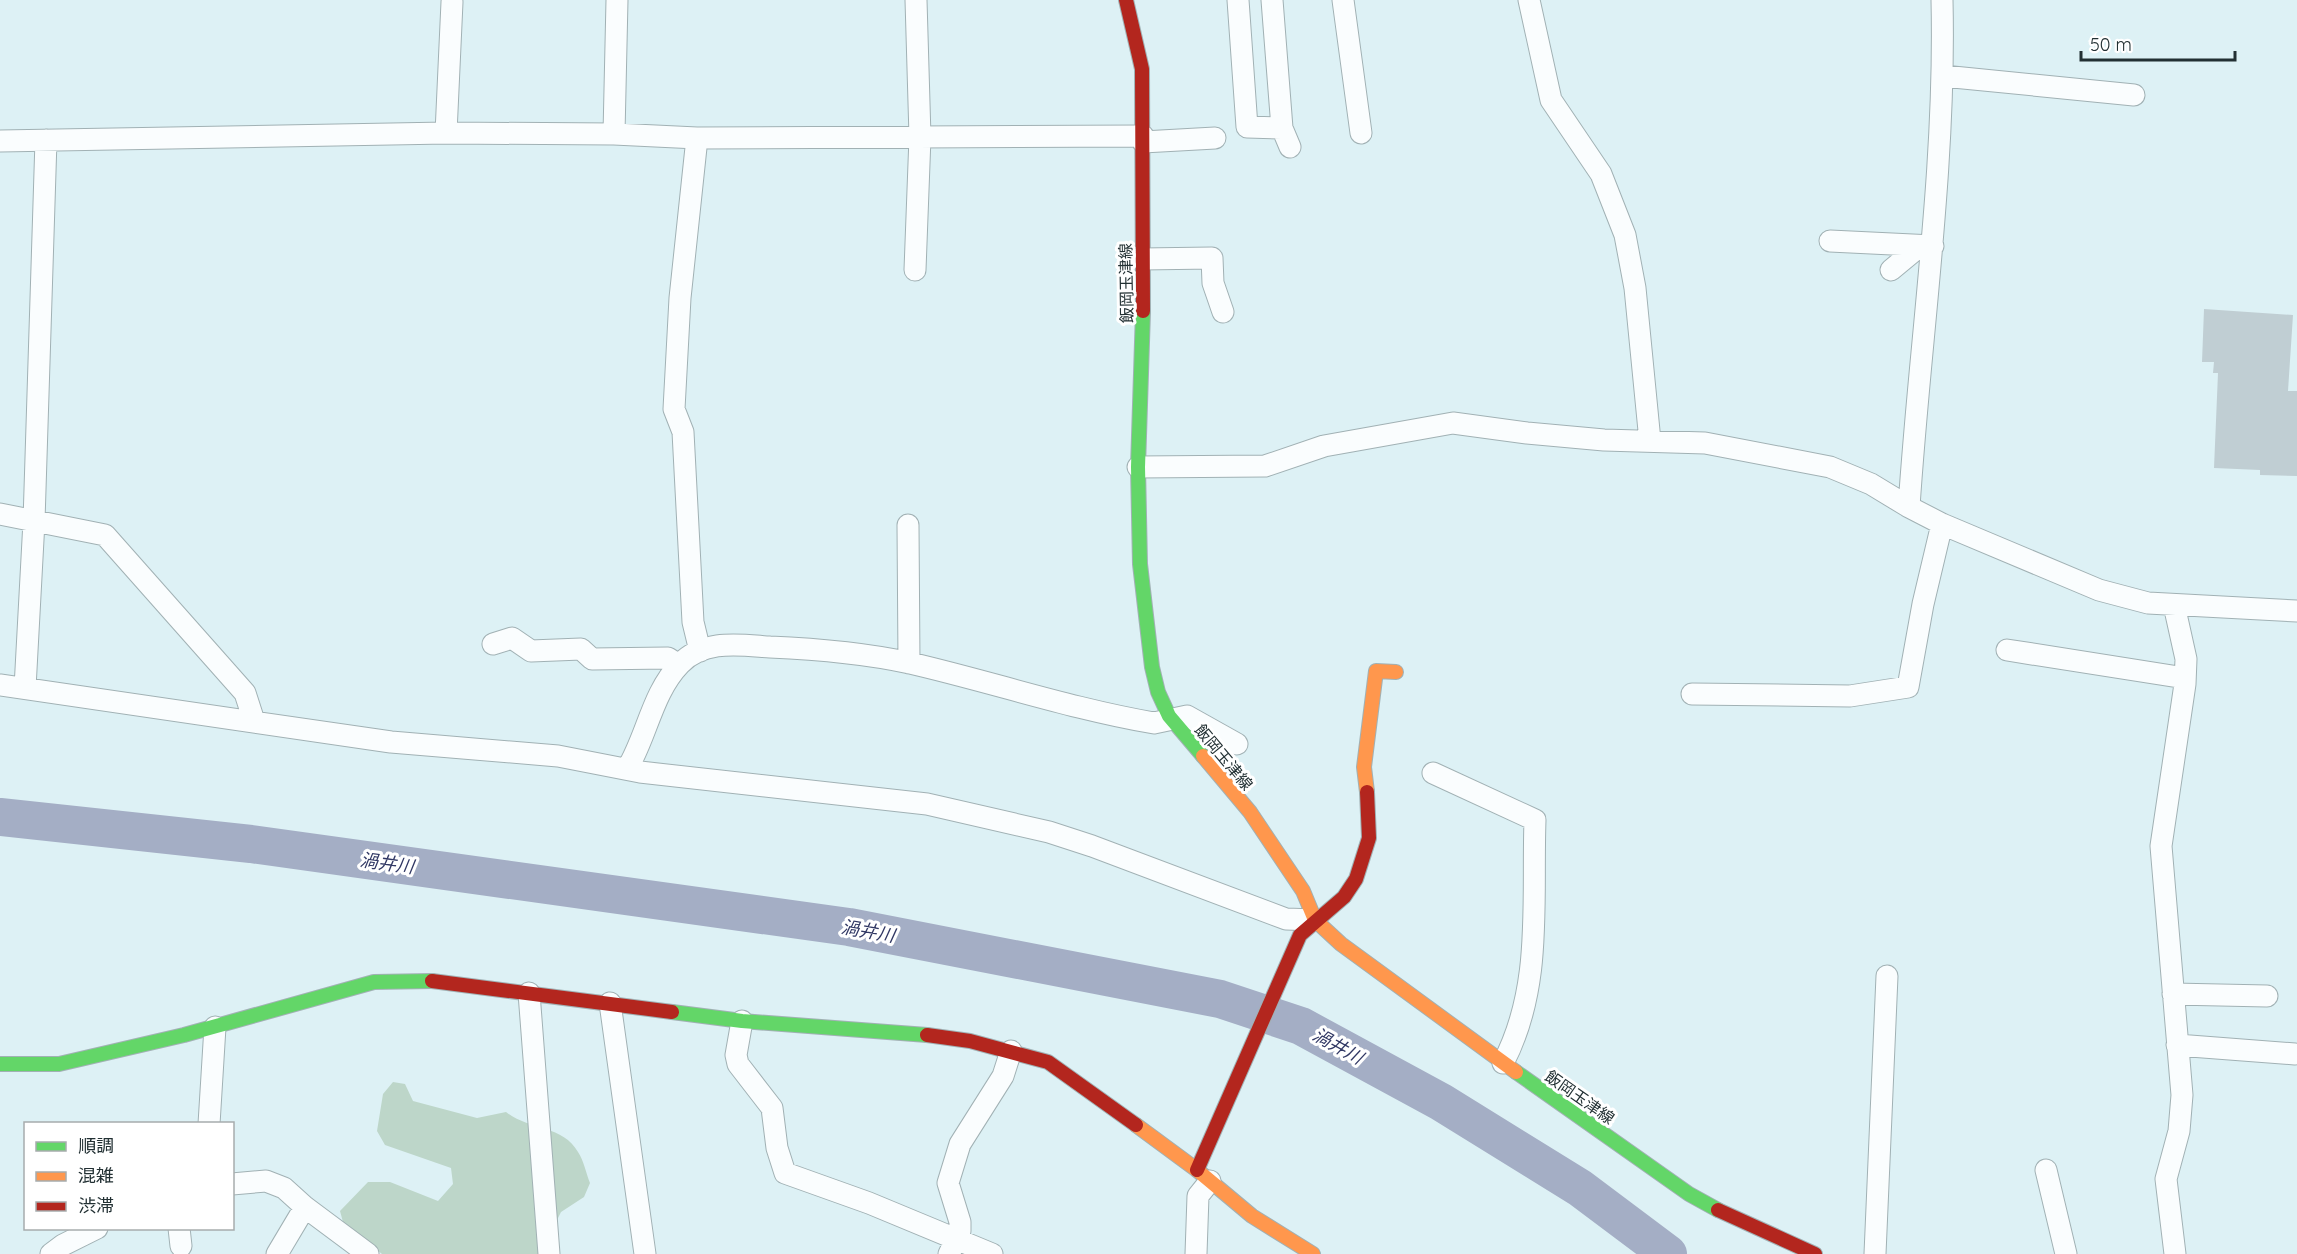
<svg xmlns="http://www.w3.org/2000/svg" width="2297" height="1254" viewBox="0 0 2297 1254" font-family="Quicksand,'Noto Sans JP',sans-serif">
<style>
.forest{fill:#bdd6c9}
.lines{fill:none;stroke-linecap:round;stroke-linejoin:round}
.river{stroke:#a4aec5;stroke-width:38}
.building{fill:#c0ced3}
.street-casing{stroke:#a1b1b4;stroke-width:23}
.fast-casing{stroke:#a1b1b4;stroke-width:16}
.slow-casing{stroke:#a1b1b4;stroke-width:16}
.jam-casing{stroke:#a1b1b4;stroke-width:16}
.street{stroke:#fafdfe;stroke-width:21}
.fast{stroke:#63d668;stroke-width:14}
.slow{stroke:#ff974d;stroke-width:14}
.jam{stroke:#b3261e;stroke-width:14}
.labels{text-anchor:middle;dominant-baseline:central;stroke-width:6;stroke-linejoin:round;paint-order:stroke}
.street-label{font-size:16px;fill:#223033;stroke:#fff}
.water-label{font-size:18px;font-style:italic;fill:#313864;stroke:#fff}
</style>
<rect width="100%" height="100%" fill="#ddf1f5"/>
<path class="forest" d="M 393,1082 L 405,1084 L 413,1101 L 477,1118 L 506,1112 C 528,1130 563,1125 578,1152 C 584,1161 586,1173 590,1183 L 584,1197 L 561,1212 L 540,1254 L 382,1254 L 343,1222 L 340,1211 L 368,1182 L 390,1182 L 438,1201 L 453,1184 L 451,1168 L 385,1145 L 377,1131 L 383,1094 Z"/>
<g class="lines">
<path class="river" d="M 0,817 L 251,844 L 849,927 L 1220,999 L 1301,1026 L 1441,1102 L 1580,1188 L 1668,1254"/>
</g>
<path class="building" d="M 2204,309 L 2293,315 L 2288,391 L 2297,391 L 2297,476 L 2260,475 L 2260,470 L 2214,468 L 2218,373 L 2213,373 L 2214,362 L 2202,362 Z"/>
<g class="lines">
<defs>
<path id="street" d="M 1238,0 L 1247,127 L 1282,128
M 1272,0 L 1282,128 L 1290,147
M 1343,0 L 1361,133
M 1529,0 L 1551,100 L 1601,174 L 1625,235 L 1635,288 L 1650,441
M 1942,0 C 1946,170 1920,338 1909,507 L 1942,524 L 2099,590 L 2148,603 L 2297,611
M 1943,76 L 2134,95
M 446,133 L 452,2
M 614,134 L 617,0
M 697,138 L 680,298 L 674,409 L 683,432 L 693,622 L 700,651
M 0,141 L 446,133 L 614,134 L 697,138 L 1143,136
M 1143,142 L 1215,138
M 1830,241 L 1933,246
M 1142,259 L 1212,258 L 1213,283 L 1223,312
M 915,270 L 920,137 L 916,0
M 1891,270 L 1920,246
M 1138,467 L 1265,466 L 1324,446 L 1453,423 L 1527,433 L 1604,440 L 1705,443 L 1830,467 L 1871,484 L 1909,507
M 0,514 L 105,535 L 245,693 L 254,721
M 908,525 L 909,663
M 2174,605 L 2186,659 L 2185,684 L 2161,846 L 2182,1095 L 2179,1131 L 2166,1179 L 2175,1254
M 493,644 L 512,638 L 531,651 L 581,649 L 592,659 L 668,658 L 679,665
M 2007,650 L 2185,678
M 0,685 L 391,742 L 558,756 L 640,772 L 927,804 L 1049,832 L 1092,846 L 1286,919 L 1315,920
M 25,688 L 34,521 L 46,140
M 1692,694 L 1850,696 L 1908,687 L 1923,604 L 1942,524
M 627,769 C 647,736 652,693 680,664 C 704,639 739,645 770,647 C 818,649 864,653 910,663 C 992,682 1072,709 1154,723 L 1187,716 L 1237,744
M 1433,773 L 1535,820 C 1532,902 1543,987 1503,1063
M 529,993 L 549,1254
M 2173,994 L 2267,996
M 610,1003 L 645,1254
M 742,1021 L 736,1055 L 738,1064 L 772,1108 L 777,1148 L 785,1173 L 869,1203 L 992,1254
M 2177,1045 L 2295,1054
M 209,1124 L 215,1027
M 2046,1170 L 2066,1254
M 232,1184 L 266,1181 L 284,1188 L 305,1207 L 368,1254
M 179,1228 L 181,1246
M 51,1254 L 63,1245 L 97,1228
M 277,1254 L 305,1207
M 949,1254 L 960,1231 L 960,1222 L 948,1183 L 960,1144 L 1003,1076 L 1011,1051
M 1196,1254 L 1198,1196 L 1210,1181
M 1875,1254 L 1887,976"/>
<path id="fast" d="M 1143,311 L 1138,467 L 1140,564 L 1152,667 L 1158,692 L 1169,716 L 1203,756
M 672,1012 L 742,1021 L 927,1035
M 0,1064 L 59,1064 L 184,1035 L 374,982 L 432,981
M 1516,1072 L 1689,1194 L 1718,1210"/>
<path id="slow" d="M 1203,756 L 1250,812 L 1303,891 L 1315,920 L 1341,944 L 1516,1072
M 1367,792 L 1364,767 L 1376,671 L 1396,672
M 1136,1125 L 1197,1170 L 1252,1216 L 1313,1254"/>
<path id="jam" d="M 1126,0 L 1142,69 L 1143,311
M 432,981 L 672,1012
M 927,1035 L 970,1041 L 1048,1062 L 1136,1125
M 1197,1170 L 1300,935 L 1344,897 L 1356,879 L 1369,838 L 1367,792
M 1718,1210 L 1815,1254"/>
</defs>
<use href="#street" class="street-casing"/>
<use href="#fast" class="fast-casing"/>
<use href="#slow" class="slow-casing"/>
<use href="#jam" class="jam-casing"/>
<use href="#street" class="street"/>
<use href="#fast" class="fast"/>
<use href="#slow" class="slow"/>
<use href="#jam" class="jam"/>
</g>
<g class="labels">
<g class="street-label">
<text transform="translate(1126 283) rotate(-91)">飯岡玉津線</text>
<text transform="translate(1224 757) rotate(50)">飯岡玉津線</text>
<text transform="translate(1580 1097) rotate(35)">飯岡玉津線</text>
</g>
<g class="water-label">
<text transform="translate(387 863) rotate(8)">渦井川</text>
<text transform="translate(868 931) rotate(10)">渦井川</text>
<text transform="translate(1338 1046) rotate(29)">渦井川</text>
</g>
</g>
<rect x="24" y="1122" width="210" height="108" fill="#ffffff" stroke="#a7acad" stroke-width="1.5"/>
<rect x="36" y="1142" width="30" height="9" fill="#63d668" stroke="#a7acad" stroke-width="1.5"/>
<text x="78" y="1152" font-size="18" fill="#223033">順調</text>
<rect x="36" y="1172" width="30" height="9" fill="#ff974d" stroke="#a7acad" stroke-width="1.5"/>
<text x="78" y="1182" font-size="18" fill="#223033">混雑</text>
<rect x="36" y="1202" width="30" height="9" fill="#b3261e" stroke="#a7acad" stroke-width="1.5"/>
<text x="78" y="1212" font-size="18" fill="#223033">渋滞</text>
<path d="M2081 51v9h154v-9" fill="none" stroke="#223033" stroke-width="3"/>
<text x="2090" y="51" font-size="18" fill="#223033" stroke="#ffffff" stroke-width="4.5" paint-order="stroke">50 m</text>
</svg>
